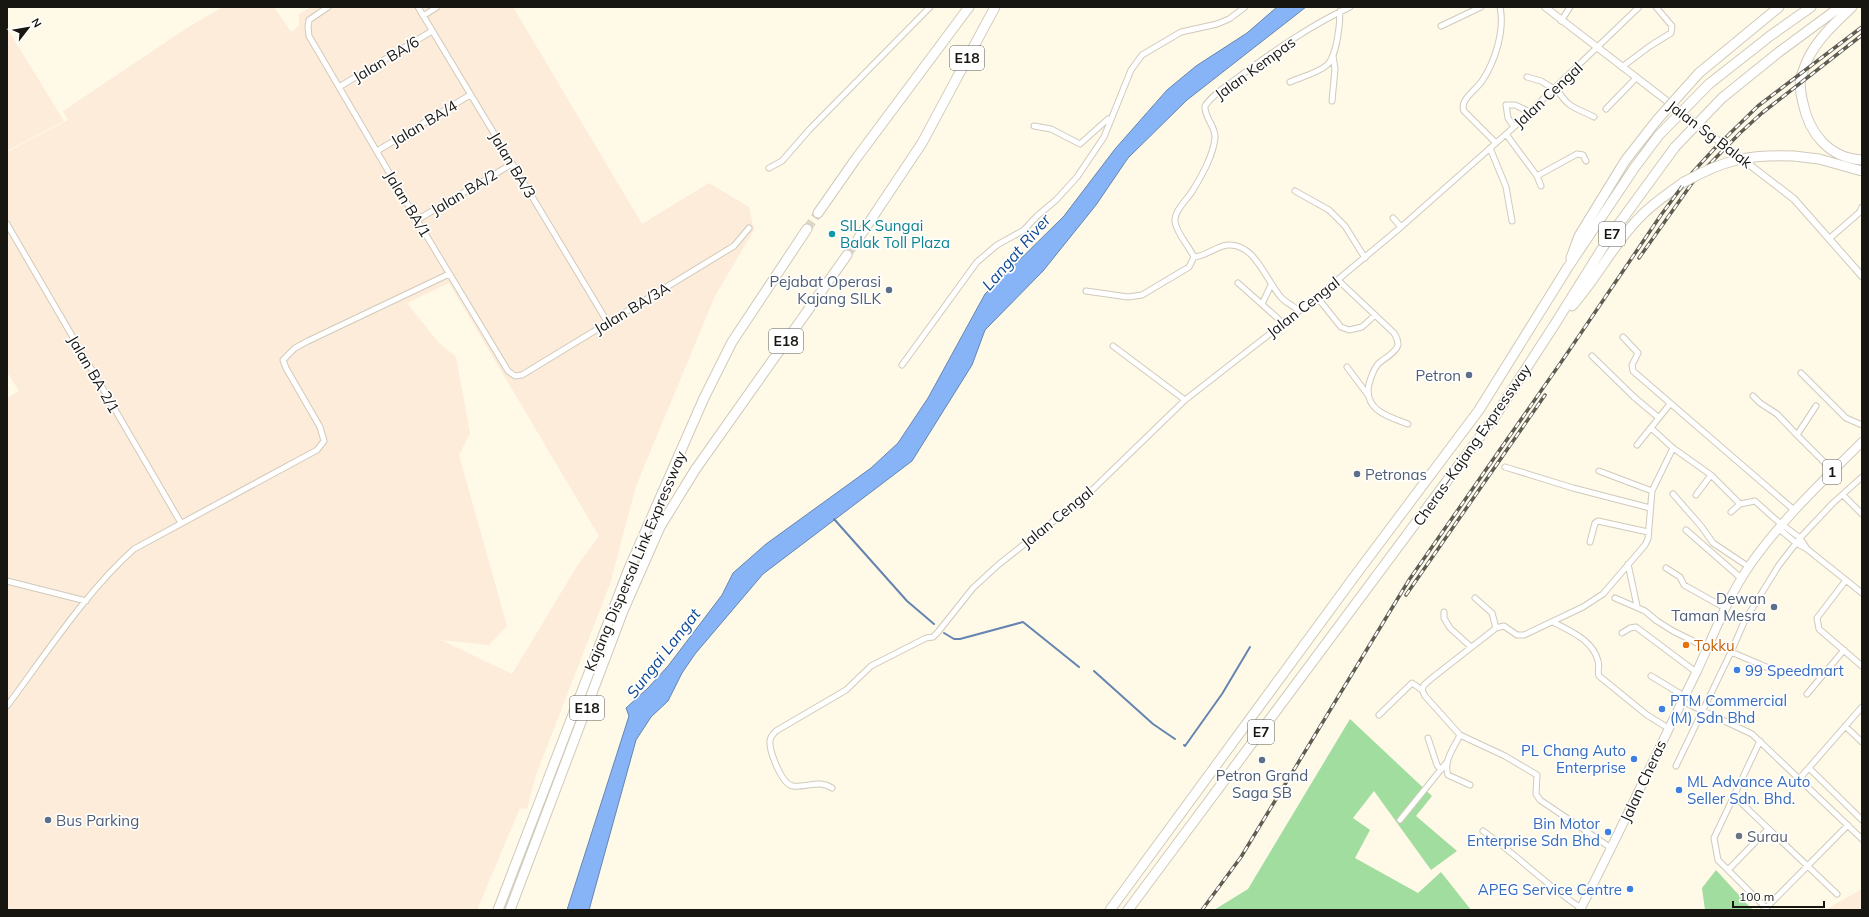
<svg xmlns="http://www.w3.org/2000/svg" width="1869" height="917" viewBox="0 0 1869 917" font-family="Mulish,sans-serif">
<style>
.industrial{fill:#fdecda;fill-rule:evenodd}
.green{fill:#a0dd9f}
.water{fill:#86b4f6;stroke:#6585b1}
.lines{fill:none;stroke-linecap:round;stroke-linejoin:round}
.stream{stroke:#6585b1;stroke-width:2}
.motorway-tunnel{stroke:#dcd7c8;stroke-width:9;stroke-dasharray:9 4.5;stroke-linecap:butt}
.minor-casing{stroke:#d0caba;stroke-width:7}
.tertiary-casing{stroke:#d0caba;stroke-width:8}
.primary-casing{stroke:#d0caba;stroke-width:10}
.motorway-casing{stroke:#d0caba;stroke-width:11}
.minor{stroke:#fff;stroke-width:5}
.tertiary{stroke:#fff;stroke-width:6}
.primary{stroke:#fff;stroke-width:8}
.motorway{stroke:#fff;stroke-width:9}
.rail-casing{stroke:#5f5c52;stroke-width:3.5}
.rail{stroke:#fff;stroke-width:2;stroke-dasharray:6;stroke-linecap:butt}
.motorway-bridge-casing{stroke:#d0caba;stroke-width:11;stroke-linecap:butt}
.motorway-bridge{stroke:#fff;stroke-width:9}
.culture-dot{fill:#0f9aa8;stroke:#fff;stroke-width:1.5}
.service-dot{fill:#5c6f8a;stroke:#fff;stroke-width:1.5}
.food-dot{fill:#e8710a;stroke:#fff;stroke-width:1.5}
.shop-dot{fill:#3f7fe0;stroke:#fff;stroke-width:1.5}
.worship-dot{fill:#6b7280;stroke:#fff;stroke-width:1.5}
.labels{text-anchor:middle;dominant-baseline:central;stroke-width:3.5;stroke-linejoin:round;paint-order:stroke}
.shield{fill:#fff;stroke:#5d5c58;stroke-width:1}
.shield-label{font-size:14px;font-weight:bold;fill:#181610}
.street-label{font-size:15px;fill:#181610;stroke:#fff}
.culture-label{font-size:15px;fill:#0d838f;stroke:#fff;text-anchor:start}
.service-label{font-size:15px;fill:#4e5e75;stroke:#fff;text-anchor:end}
.food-label{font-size:15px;fill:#c56008;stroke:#fff;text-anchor:start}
.shop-label{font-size:15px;fill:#366cbe;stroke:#fff;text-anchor:start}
.worship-label{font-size:15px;fill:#5b616d;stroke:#fff;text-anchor:start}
.water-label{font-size:16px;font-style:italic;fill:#0d4894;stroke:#fff}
</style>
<rect width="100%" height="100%" fill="#fff9e8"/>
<path class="industrial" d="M 223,7 L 274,7 L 291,32 L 299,26 L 299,14 L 311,7 L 513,7 L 642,224 L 709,183 L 749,207 L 754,230 L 715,296 L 636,486 L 610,584 L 536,775 L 527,809 L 520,808 L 477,910 L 7,910 L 7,398 L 19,391 L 7,372 L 7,152 L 68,120 L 63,111 L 190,26 ZM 449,283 L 599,536 L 577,566 L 512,674 L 441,640 L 489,645 L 507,626 L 459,455 L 470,433 L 456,357 L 438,342 L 407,303 Z
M 7,28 L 64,121 L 7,151 Z
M 1862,889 L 1862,910 L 1825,910 Z"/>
<path class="green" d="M 1350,719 L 1432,796 L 1416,816 L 1457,851 L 1431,870 L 1374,791 L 1353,818 L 1370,830 L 1355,858 L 1418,893 L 1441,872 L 1471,910 L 1214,910 L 1248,889 Z
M 1716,870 L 1748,905 L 1753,910 L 1705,910 L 1702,888 Z"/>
<path class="water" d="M 1277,7 L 1306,7 L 1187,100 L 1128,158 L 1096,205 L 1043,271 L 985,330 L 972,365 L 912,461 L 763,574 L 695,654 L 682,673 L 668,701 L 651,717 L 636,740 L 589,910 L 567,910 L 629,716 L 626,708 L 648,688 L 668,666 L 722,595 L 733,573 L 766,544 L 871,468 L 898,443 L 928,398 L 985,294 L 1064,216 L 1115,149 L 1167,90 L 1196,66 L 1247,33 Z"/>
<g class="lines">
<path class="stream" d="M 834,519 L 907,601 L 934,624
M 944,633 L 954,639 L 960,639 L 1023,622 L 1079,667
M 1094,671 L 1153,724 L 1175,739
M 1184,745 L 1185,746 L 1222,694 L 1250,647"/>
<path class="motorway-tunnel" d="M 807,229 L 818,213
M 847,255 L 858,239"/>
<defs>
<path id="minor" d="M 328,7 L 309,20 L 308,27 L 309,36 L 417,220 L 508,371 L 515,376 L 522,375 L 734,246 L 749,228
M 418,7 L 608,323
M 423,16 L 437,7
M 1561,21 L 1570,7
M 1441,26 L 1481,7
M 1622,67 L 1650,46 L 1671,33 L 1672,26 L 1656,7
M 1527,77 L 1541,81 L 1554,89
M 1290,82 C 1301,77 1318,73 1327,65 C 1337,56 1340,24 1340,11
M 339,87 L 432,31
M 1556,88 C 1570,110 1573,106 1594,117
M 1332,101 L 1335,69 L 1333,56
M 1606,109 L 1636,78
M 1034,126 L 1051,129 L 1080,144 L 1108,119
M 1514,127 L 1508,118 L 1506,105 L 1515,105 L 1530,112
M 1506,134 L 1537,176 L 1541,186
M 1496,143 L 1464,111 C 1459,100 1476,90 1482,81 C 1495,62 1505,30 1500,7
M 1490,148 L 1506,187 L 1512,221
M 377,151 L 470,95
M 769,168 L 782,161 L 809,130 L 930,7
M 1537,176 L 1577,154 L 1583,155 L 1586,161
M 1295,191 L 1329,210 L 1345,226 L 1365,258
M 1393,218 L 1401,227
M 417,220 L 512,164
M 7,224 L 181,523
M 1830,238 L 1860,212 L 1862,207
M 1194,257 C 1207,256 1216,246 1228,245 C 1254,243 1265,278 1280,296 C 1285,303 1293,305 1299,311
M 1338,280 L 1394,333 C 1396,336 1398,340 1398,345 C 1396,353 1383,359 1378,364 C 1373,370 1371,377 1369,384 C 1363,410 1389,417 1408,424
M 1238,283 L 1283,323
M 1086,291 L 1128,297 L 1142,295 L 1189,267 L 1194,257 C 1189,246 1177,234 1175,222 C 1174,210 1188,199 1193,190 C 1202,175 1213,156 1215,138 C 1216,126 1204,118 1205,106 C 1213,94 1228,85 1240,76 C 1274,51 1311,25 1350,7
M 1317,297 L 1341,327 L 1349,330 L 1362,327 L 1374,316
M 1262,304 L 1271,285
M 1623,337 L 1638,353 L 1632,365 L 1633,371 L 1794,510
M 1113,346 L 1185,400
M 1592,356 L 1634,397 L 1659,418
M 902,365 L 977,262 L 997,245 L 1024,230 L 1037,216 L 1056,200 L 1077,177 L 1104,137 L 1131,70 L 1142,55 L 1181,32 L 1217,24 L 1229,19 L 1245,7
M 1347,367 L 1368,395
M 1801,373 L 1846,418 L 1862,425
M 1753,396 L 1760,403 L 1777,414 L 1797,435
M 1816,406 L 1797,435 L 1833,471
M 1651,428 L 1673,448 L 1711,475 L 1740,504 L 1755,501 L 1775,519 L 1800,538 L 1807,549
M 1637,445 L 1670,404
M 1505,467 L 1573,488 L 1650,508
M 1599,471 L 1652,491
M 1673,494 L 1701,526 L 1713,543 L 1749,567
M 1696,495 L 1711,475
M 1843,495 L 1862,514
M 1731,512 L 1740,504
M 1778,528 L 1796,543 L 1807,549 L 1862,593
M 1686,530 L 1742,579
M 1590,542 L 1595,523 L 1598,521 L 1648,532
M 1628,564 L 1637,606
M 1666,568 L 1680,577 L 1684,585 L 1725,608
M 1846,580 L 1817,618 L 1819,629 L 1862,666
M 7,581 L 86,601
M 1475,598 L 1492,613 L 1496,628 L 1504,626 L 1517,635 L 1524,635 L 1583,607 L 1603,594 L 1645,545 L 1648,539 L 1652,491 L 1673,448
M 1615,598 L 1645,611 L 1657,621 L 1673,631 L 1707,648
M 1444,612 L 1444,618 L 1450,628 L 1471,647
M 1553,622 C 1570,631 1593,640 1598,661 C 1600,666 1597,671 1599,676 L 1647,715 L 1668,728
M 1622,633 L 1630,628 L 1636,627 L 1696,672
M 1731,652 L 1783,674
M 1651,676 L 1684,696
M 1422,690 L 1424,685 L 1432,678 L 1496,628
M 1807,694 L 1844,650
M 1682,701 L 1752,734 L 1862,839
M 7,706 C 46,654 85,593 134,549 L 317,450 L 324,441 L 320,427 L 286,368 L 283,360 L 295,348 L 308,341 L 449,274
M 1379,715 L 1412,683 L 1422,690 L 1425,696 L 1460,735 L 1505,756 L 1537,775 L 1536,794 L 1540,800 L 1611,848
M 1845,726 L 1862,742
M 1460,735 C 1454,748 1443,761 1448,775 L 1470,785
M 1428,738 L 1437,765 L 1441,770
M 1760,741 L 1714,838 L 1718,860 L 1766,908
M 1676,766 L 1731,652 L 1745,620 L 1779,565 L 1800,538 L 1833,503 L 1862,477
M 1809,768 L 1862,820
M 1800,778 L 1862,707
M 832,788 C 819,779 806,788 793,786 C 782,785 769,751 770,741 C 770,737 773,734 776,731 L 846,690 L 871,666 L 926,638 L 933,637 L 938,632 L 973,588 L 998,565 L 1089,493 L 1185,400 L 1317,297 L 1401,227 L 1514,127 L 1639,7
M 1733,795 L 1837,894
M 1400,820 L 1447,762
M 1483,831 C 1517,855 1546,885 1581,908
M 1728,870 L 1768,829
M 1764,910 L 1848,825"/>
<path id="tertiary" d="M 1545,7 L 1794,199 L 1862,276"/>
<path id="primary" d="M 1580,910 C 1620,832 1657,752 1696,673 C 1713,637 1727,598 1750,565 C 1782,519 1823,481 1862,442"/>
<path id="motorway" d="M 1852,7 C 1836,22 1816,40 1807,61 C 1805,66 1802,73 1801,78 C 1799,86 1801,95 1803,103 C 1809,133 1829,158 1862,160
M 1699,73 L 1779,7
M 1709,84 L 1770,36 L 1811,7
M 1722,98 L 1779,52 L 1840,7
M 1794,156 L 1819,159 L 1862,171
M 818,213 L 855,160 L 969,7
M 858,239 L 922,143 L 995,7
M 1571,258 L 1579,236 L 1625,161 L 1657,120
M 1572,306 C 1598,277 1615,241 1643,214 C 1655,202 1670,192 1684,182
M 498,910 L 628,571 L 704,398 L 732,342 L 807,229
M 510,910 L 623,611 L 660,527 L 695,470 L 847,255
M 1110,910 L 1354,577 L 1479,410 L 1568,267 L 1635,167 L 1659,135
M 1128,910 L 1496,415 L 1555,324 L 1610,236 L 1675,147"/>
</defs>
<use href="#minor" class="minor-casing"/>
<use href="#tertiary" class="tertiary-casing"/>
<use href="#primary" class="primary-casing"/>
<use href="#motorway" class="motorway-casing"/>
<use href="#minor" class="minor"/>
<use href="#tertiary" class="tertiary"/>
<use href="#primary" class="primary"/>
<use href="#motorway" class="motorway"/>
<defs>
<path id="rail" d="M 1639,258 L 1695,179 L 1740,133 L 1762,113 L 1862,35
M 1406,595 L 1545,395
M 1202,910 L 1241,857 L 1409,580 L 1564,358 L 1661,215 L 1692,173 L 1715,148 L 1758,106 L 1862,27"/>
</defs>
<use href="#rail" class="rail-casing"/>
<use href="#rail" class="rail"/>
<defs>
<path id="motorway-bridge" d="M 1657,120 L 1699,73
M 1659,135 L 1709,84
M 1675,147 L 1722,98
M 1684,182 C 1724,160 1748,154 1794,156"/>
</defs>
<use href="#motorway-bridge" class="motorway-bridge-casing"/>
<use href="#motorway-bridge" class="motorway-bridge"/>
</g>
<circle class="culture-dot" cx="832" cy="234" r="4"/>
<g class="service-dot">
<circle cx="889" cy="290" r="4"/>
<circle cx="1469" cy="375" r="4"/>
<circle cx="1357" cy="474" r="4"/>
<circle cx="1774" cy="607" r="4"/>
<circle cx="1262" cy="760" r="4"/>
<circle cx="48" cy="820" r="4"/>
</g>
<circle class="food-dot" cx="1686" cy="645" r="4"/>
<g class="shop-dot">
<circle cx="1737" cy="670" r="4"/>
<circle cx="1662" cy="709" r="4"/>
<circle cx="1634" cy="759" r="4"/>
<circle cx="1679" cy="790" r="4"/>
<circle cx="1608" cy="832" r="4"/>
<circle cx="1630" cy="889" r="4"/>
</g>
<circle class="worship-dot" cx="1739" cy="836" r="4"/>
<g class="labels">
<g class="shield">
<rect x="950" y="46" width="34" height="24" rx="3"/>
<rect x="1599" y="222" width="26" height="24" rx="3"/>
<rect x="769" y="329" width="34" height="24" rx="3"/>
<rect x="1823" y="460" width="18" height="24" rx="3"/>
<rect x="570" y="696" width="34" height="24" rx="3"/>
<rect x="1248" y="720" width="26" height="24" rx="3"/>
</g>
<g class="shield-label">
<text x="967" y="58">E18</text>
<text x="1612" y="234">E7</text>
<text x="786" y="341">E18</text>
<text x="1832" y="472">1</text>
<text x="587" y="708">E18</text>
<text x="1261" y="732">E7</text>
</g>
<g class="street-label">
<text transform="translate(386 59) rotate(-31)">Jalan BA/6</text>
<text transform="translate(1255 68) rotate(-36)">Jalan Kempas</text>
<text transform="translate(1548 95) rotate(-43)">Jalan Cengal</text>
<text transform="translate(424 123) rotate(-31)">Jalan BA/4</text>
<text transform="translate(1710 134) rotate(37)">Jalan Sg Balak</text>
<text transform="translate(513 165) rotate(59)">Jalan BA/3</text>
<text transform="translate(464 192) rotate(-31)">Jalan BA/2</text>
<text transform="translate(408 204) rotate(59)">Jalan BA/1</text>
<text transform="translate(1303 307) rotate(-38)">Jalan Cengal</text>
<text transform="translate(632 308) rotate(-31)">Jalan BA/3A</text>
<text transform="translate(94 374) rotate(60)">Jalan BA 2/1</text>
<text transform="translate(1472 445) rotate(-55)">Cheras–Kajang Expressway</text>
<text transform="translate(1057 517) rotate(-39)">Jalan Cengal</text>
<text transform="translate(635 561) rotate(-67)">Kajang Dispersal Link Expressway</text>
<text transform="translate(1643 781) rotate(-65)">Jalan Cheras</text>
</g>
<g class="culture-label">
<text x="840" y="225">SILK Sungai<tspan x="840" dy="17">Balak Toll Plaza</tspan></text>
</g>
<g class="service-label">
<text x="881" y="281">Pejabat Operasi<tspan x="881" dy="17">Kajang SILK</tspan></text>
<text x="1461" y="375">Petron</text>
<text x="1365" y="474" text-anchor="start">Petronas</text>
<text x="1766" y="598">Dewan<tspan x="1766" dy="17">Taman Mesra</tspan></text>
<text x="1262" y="775" text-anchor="middle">Petron Grand<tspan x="1262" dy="17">Saga SB</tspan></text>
<text x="56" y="820" text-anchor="start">Bus Parking</text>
</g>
<g class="food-label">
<text x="1694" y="645">Tokku</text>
</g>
<g class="shop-label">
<text x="1745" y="670">99 Speedmart</text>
<text x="1670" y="700">PTM Commercial<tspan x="1670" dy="17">(M) Sdn Bhd</tspan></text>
<text x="1626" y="750" text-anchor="end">PL Chang Auto<tspan x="1626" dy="17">Enterprise</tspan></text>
<text x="1687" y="781">ML Advance Auto<tspan x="1687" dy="17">Seller Sdn. Bhd.</tspan></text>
<text x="1600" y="823" text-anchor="end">Bin Motor<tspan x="1600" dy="17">Enterprise Sdn Bhd</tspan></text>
<text x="1622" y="889" text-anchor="end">APEG Service Centre</text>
</g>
<g class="worship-label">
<text x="1747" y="836">Surau</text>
</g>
<g class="water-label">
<text transform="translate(1016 252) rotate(-49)">Langat River</text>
<text transform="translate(663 653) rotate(-52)">Sungai Langat</text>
</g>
</g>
<rect width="1869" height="917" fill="none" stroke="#181610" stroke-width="16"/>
<g transform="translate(28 28) rotate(59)" stroke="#ffffff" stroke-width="3" paint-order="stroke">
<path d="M0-3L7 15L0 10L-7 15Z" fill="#181610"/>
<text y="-6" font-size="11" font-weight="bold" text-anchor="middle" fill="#181610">N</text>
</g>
<path d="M1733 901v6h91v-6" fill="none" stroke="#181610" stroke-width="2"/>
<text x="1739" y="901" font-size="12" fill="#181610" stroke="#ffffff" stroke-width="3" paint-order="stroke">100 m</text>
</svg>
